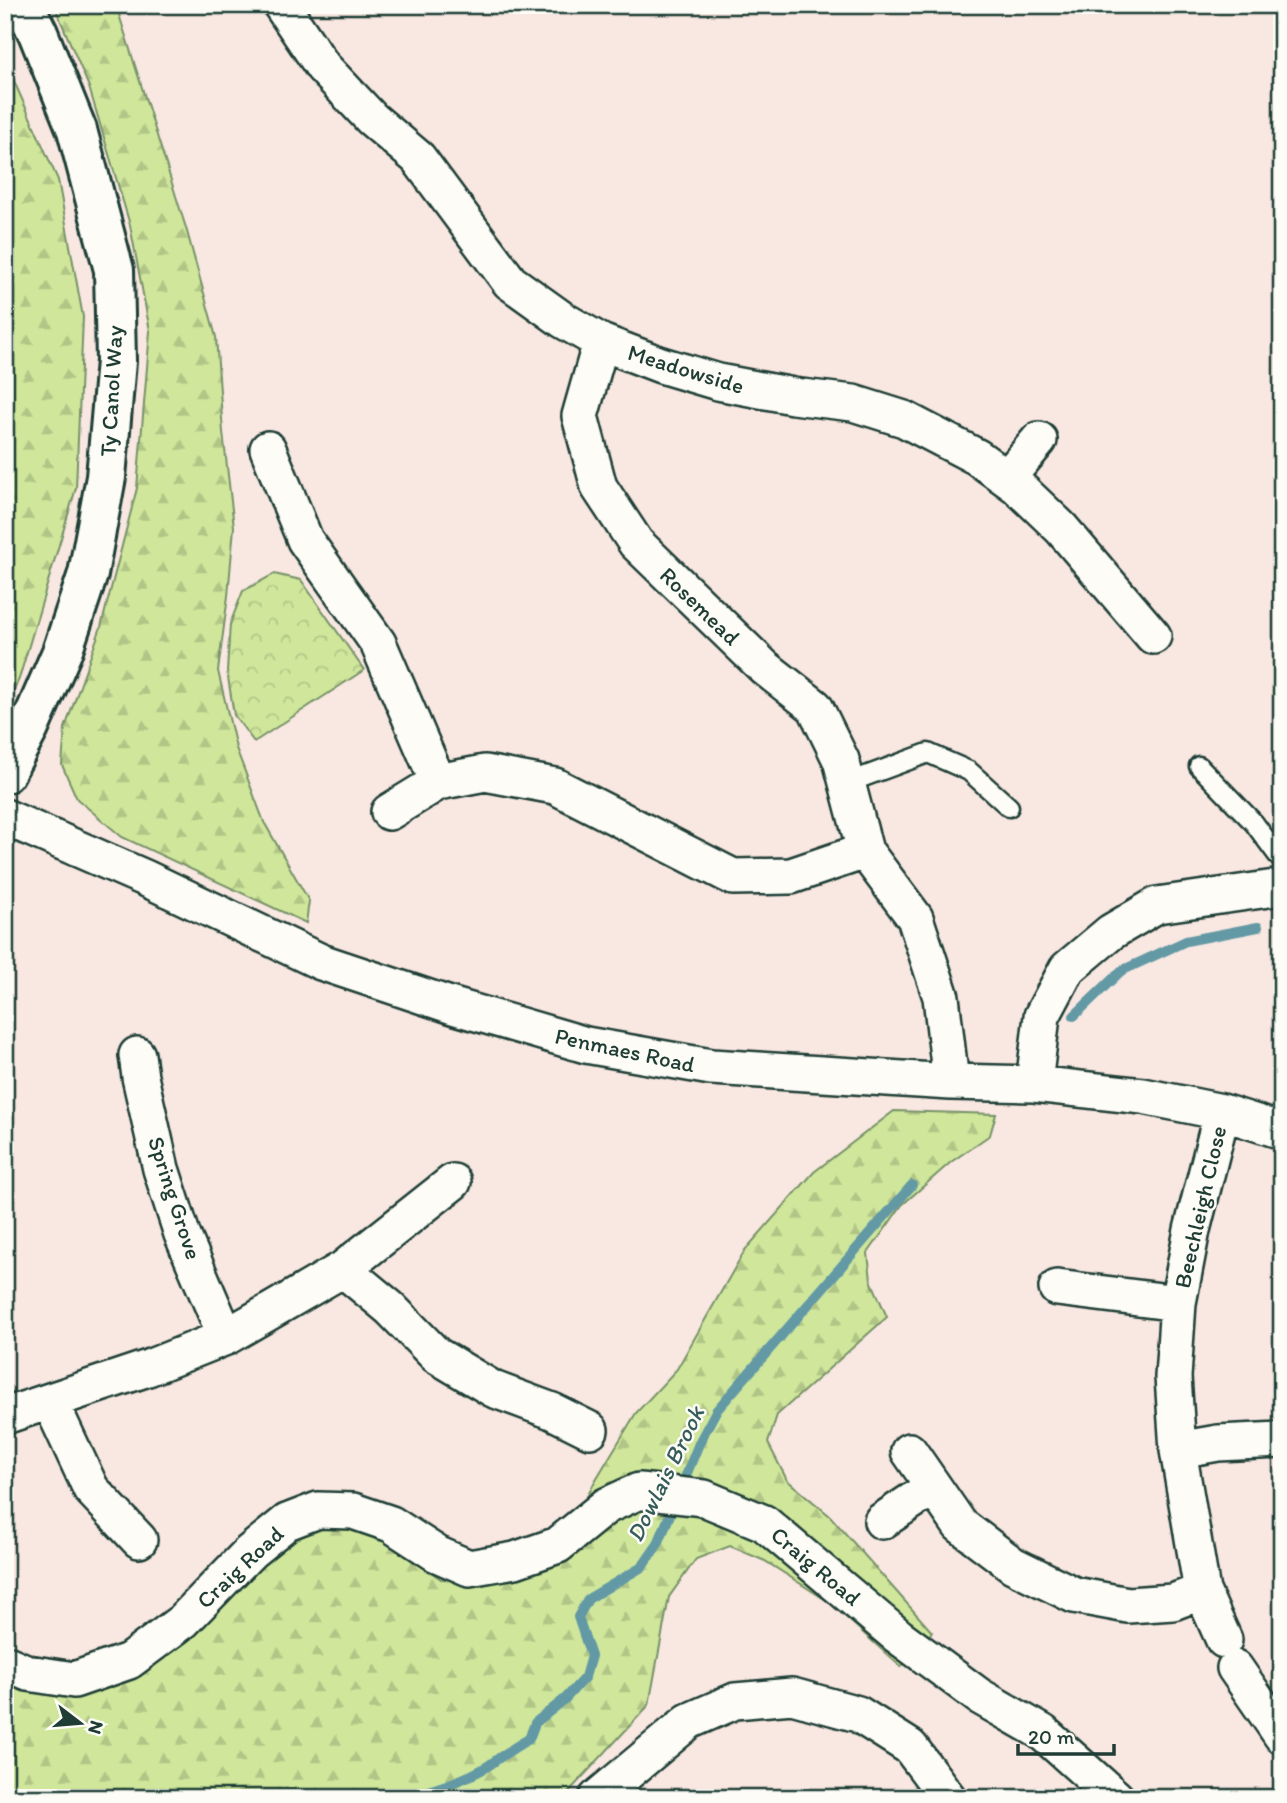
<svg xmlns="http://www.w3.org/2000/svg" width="1287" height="1803" viewBox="0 0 1287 1803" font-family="Itim,sans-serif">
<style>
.forest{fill:url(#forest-firs);stroke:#779268;stroke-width:2}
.park{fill:url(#park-crowns);stroke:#779268;stroke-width:2}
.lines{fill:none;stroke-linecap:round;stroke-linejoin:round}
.stream{stroke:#6299a5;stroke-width:10}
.service-casing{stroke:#1f3d34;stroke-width:23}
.minor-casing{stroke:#1f3d34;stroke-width:40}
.tertiary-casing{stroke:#1f3d34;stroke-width:44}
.service{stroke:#fdfcf7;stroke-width:18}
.minor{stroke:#fdfcf7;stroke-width:35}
.tertiary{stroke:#fdfcf7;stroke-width:38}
.labels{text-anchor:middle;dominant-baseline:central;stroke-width:5;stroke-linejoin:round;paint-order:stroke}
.street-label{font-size:23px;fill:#1f3d34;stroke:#fdfcf7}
.water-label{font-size:24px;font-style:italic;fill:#355c5a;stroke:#fdfcf7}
</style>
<defs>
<pattern id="forest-firs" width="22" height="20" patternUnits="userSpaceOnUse" patternTransform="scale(1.75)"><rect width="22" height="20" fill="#cfe69b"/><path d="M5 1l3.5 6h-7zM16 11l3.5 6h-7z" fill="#b1c686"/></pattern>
<pattern id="park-crowns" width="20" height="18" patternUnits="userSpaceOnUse" patternTransform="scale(1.75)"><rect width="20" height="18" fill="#cfe69b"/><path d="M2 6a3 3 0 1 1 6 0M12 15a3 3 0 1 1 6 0" fill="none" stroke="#b1c686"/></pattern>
</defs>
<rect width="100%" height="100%" fill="#f9e7e1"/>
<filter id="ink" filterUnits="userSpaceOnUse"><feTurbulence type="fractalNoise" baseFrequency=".0143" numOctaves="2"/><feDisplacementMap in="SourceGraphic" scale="14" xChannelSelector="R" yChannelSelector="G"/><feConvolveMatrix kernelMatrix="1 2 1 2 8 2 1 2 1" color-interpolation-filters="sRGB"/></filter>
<g filter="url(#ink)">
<path class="forest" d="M 54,5 L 116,5 L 186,228 L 216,337 L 223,432 L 234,527 L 228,596 L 218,671 L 236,748 L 264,822 L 309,901 L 306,923 L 122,837 L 77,799 L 62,765 L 65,728 L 101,627 L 137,488 L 150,331 L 130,225 L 89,87 Z
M 5,61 L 58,180 L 83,317 L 76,488 L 19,679 L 5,709 Z
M 894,1111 L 996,1114 L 990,1135 L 951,1162 L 902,1205 L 868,1253 L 871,1280 L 887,1317 L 777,1415 L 768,1443 L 787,1480 L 830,1516 L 932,1632 L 901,1667 L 829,1602 L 765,1561 L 730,1546 L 696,1559 L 669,1597 L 649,1705 L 563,1798 L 22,1798 L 5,1782 L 5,1648 L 105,1684 L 307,1531 L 344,1526 L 385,1540 L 441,1579 L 494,1581 L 579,1513 L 595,1481 L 636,1413 L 677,1369 L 745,1250 L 814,1172 Z"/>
<path class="park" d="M 274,574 L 301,580 L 364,670 L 254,742 L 234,715 L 227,671 L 230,624 L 243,591 Z"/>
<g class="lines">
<path class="stream" d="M 1074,1016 L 1121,971 L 1186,941 L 1258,927
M 406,1798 C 434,1789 464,1781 488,1766 C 502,1756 514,1747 529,1739 L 535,1723 L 565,1699 L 585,1677 L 591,1656 L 578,1617 L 588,1599 L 642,1567 L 658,1544 L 700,1441 L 716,1411 L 912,1185"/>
<defs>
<path id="service" d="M 1199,766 L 1254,823 L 1282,861
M 847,783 L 928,753 L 969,771 L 1009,807"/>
<path id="minor" d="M 281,5 L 323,67 L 372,119 L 418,158 L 510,282 L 563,320 L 601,342 L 661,365 L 718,382 L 793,396 L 853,403 L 904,419 L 977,457 L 1017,486 L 1061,528 L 1153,636
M 601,342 L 580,416 L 599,487 L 636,543 L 764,667 L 815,707 L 841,760 L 865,851 L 915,918 L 941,997 L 951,1082
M 268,449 L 305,540 L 378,643 L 438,782
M 1007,478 L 1039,440
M 389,812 L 438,782 L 485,773 L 555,786 L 733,877 L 791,876 L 865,851
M 5,817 L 145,878 L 321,962 L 453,1006 L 586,1045 L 711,1067 L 951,1082 L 1034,1084 L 1143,1096 L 1222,1112 L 1282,1131
M 137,1055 L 140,1077 L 161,1169 L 182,1234 L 226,1337
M 1034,1084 L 1042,1016 L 1067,969 L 1111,932 L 1157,905 L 1282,887
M 1222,1112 L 1192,1230 L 1178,1303 L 1173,1377 L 1178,1450 L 1202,1591 L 1224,1640
M 343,1269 L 390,1308 L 436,1355 L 493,1389 L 552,1411 L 590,1430
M 1057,1288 L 1178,1303
M 50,1401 L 91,1489 L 139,1540
M 5,1416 L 148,1368 L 226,1337 L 343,1269 L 453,1182
M 1178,1450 L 1218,1443 L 1282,1440
M 909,1451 L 960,1525 L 1013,1565 L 1074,1595 L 1128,1605 L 1173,1602 L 1202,1591
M 882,1521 L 933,1487
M 5,1663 L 28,1673 L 74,1680 L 129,1661 L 183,1621 L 250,1552 L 287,1522 L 318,1510 L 353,1511 L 391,1524 L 437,1554 L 469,1568 L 515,1560 L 558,1545 L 606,1506 L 639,1491 L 704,1498 L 764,1523 L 898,1636 L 979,1696 L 1042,1732 L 1116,1798
M 1235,1668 L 1282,1736
M 597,1798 L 689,1721 L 735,1701 L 792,1696 L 858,1714 L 910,1747 L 948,1798"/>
<path id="tertiary" d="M 5,773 L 29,728 L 62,652 L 88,574 L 106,477 L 116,361 L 114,270 L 77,130 L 38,33 L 24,5"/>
</defs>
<use href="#service" class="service-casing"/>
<use href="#minor" class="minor-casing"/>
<use href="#tertiary" class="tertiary-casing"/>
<use href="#service" class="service"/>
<use href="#minor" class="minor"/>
<use href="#tertiary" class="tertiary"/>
</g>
</g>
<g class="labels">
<g class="street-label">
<text transform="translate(686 369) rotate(17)">Meadowside</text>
<text transform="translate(111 391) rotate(-87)">Ty Canol Way</text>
<text transform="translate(700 606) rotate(44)">Rosemead</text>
<text transform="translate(625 1050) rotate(12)">Penmaes Road</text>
<text transform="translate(175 1198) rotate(72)">Spring Grove</text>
<text transform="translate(1200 1207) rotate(-77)">Beechleigh Close</text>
<text transform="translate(816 1566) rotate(40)">Craig Road</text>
<text transform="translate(240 1567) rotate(-43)">Craig Road</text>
</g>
<g class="water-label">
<text transform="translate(665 1474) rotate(-64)">Dowlais Brook</text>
</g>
</g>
<rect width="1287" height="1803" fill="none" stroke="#fdfcf7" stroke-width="28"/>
<rect x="14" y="14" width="1259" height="1775" fill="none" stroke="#1f3d34" stroke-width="2.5" filter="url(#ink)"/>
<g transform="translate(80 1723) rotate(106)" stroke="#fdfcf7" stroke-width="5" paint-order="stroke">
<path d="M0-5L12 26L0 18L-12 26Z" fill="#1f3d34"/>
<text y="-10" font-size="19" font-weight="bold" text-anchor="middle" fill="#1f3d34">N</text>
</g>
<path d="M1018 1744v10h96v-10" fill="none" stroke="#1f3d34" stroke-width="3.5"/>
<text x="1028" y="1744" font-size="21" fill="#1f3d34" stroke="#fdfcf7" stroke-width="5" paint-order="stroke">20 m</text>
</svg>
